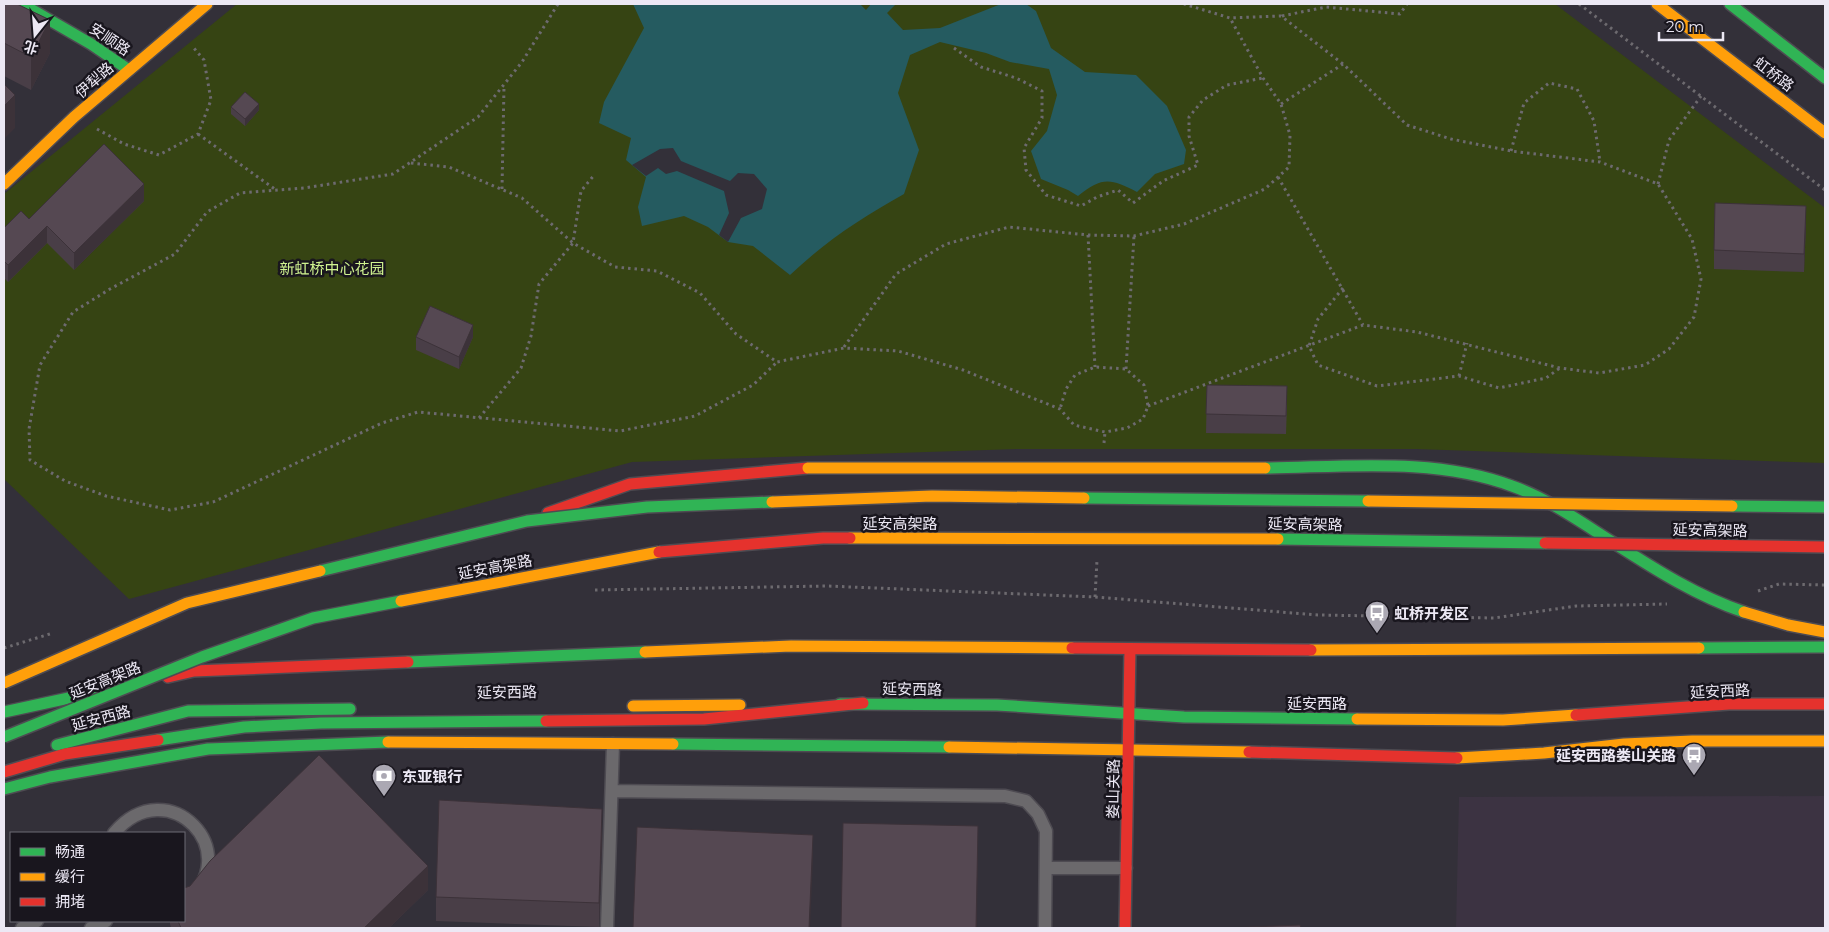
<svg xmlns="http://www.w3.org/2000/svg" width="1829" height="932" viewBox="0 0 1829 932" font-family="Montserrat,'Noto Sans SC',sans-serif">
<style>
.commercial{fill:#3c3342}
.green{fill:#364413}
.water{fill:#255b60}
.pier{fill:#333039}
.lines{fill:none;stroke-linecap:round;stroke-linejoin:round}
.lane-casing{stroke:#4e4b52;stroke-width:15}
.fast-casing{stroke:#4e4b52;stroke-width:14}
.slow-casing{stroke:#4e4b52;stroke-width:14}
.jam-casing{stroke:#4e4b52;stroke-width:14}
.path{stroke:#6d6a6f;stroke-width:3;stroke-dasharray:2.5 4;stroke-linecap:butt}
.lane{stroke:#6b696c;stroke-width:12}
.fast{stroke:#30b455;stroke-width:11}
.slow{stroke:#ff9f0a;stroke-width:11}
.jam{stroke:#e5322d;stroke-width:11}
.fast-bridge-casing{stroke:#4e4b52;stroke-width:14;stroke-linecap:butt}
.slow-bridge-casing{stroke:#4e4b52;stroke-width:14;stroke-linecap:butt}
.jam-bridge-casing{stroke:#4e4b52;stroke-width:14;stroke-linecap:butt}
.fast-bridge{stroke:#30b455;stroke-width:11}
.slow-bridge{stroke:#ff9f0a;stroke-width:11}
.jam-bridge{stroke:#e5322d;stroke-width:11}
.wall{fill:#493e47}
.shaded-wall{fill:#3c3239}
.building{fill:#554852;stroke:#3c3239}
.labels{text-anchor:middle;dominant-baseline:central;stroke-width:5;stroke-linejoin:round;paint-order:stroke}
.street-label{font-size:15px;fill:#ece8f4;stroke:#19161e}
.park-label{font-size:15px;fill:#cff28f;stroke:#19161e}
.poi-label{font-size:15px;font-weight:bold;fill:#ece8f4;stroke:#19161e;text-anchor:start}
</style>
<rect width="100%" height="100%" fill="#333039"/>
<path class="commercial" d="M 1825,796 L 1825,928 L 1456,928 L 1459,797 Z"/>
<path class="green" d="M 237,4 L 1555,4 L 1825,208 L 1825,463 L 1416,449 L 1017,449 L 632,462 L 129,599 L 4,479 L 4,194 Z"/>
<path class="water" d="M 633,4 L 860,4 L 866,10 L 871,4 L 896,4 L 887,13 L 903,30 L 940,28 L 1001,4 L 1026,4 L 1036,11 L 1051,48 L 1085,72 L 1136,75 L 1167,106 L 1186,150 L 1184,164 L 1155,174 L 1137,192 C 1110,178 1102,177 1078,196 L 1068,190 L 1041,179 L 1031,151 L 1047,131 L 1057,95 L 1049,69 L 1010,62 L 986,53 L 940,42 L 910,55 L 898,93 L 919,150 L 904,194 C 861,218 826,241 790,275 L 753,246 L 728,242 L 708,227 L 684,216 L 642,226 L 638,207 L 646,177 L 626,160 L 631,138 L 599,123 L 604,102 L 644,28 Z"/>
<path class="pier" d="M 673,148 L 681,161 L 730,181 L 738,173 L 754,174 L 767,189 L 762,209 L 741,218 L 728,242 L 719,235 L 729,213 L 724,191 L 677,171 L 666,174 L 658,168 L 646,176 L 632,165 L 660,149 Z"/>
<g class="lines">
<defs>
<path id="lane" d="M 612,791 L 1005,796 L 1026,801 L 1038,814 L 1046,831 L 1045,928
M 114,833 C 168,769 249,853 184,904
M 1046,868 L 1126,868
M 22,928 L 37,921
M 91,928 L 106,921
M 607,928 L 613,744"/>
<path id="fast" d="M 22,4 L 91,44 L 129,70
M 1730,4 L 1825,78
M 1265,468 C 1346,467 1435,457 1512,486 C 1549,499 1582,523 1614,543 C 1656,570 1697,596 1744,612
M 1699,648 L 1825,647
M 408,662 L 645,652
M 840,704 L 997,705 L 1184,717 L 1357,719
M 4,712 L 92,693
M 158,740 L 244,727 L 321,723 L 546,721
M 673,744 L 949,747
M 57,745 L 188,711 L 350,709
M 4,789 L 50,777 L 208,749 L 388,742"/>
<path id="slow" d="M 1657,4 L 1825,133
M 4,184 L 74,117 L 207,4
M 1744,612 L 1788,625 L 1825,632
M 1311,650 L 1699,648
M 645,652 L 791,646 L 1072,648
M 633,706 L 740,705
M 1357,719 L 1503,720 L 1576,715
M 388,742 L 673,744
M 949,747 L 1249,752
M 1457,758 L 1544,753 L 1624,744 L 1692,741 L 1825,741"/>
<path id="jam" d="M 548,513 L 630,484 L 808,468
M 1072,648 L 1311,650
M 168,677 L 194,671 L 408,662
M 1576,715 L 1729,704 L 1825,704
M 546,721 L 704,719 L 863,703
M 1249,752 L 1457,758
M 4,772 L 65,754 L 158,740
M 1125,928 L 1130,649"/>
</defs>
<use href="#lane" class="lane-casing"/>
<use href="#fast" class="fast-casing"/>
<use href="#slow" class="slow-casing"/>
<use href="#jam" class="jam-casing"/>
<path class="path" d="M 558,4 L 522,62 L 478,117 L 393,174 L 304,188 L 240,193 L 207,212 L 175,254 L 110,289 L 73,312 L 40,365 L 29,429 L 30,460 L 65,481 L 106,496 L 170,510 L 213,502 L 382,423 L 418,412 L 620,431 L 695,416 L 753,385 L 777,362
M 1579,4 L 1825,190
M 1282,16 L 1326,7 L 1400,14 L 1407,4
M 954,48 L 981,67 L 1016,78 L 1042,91 L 1042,118 L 1024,148 L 1026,170 L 1046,195 L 1081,206 L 1097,197 L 1118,190 L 1133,203 L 1163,181 L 1198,165 L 1189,136 L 1189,117 L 1203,100 L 1227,85 L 1263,78
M 1281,104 L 1343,64
M 97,129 L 124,144 L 159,155 L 198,134 L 211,100 L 204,60 L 193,47
M 198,134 L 276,190
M 1511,151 L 1524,103 L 1549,83 L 1577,89 L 1594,121 L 1600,162
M 411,163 L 449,167 L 522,198 L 573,243 L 615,267 L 657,271 L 700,293 L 736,334 L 777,362 L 844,348 L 898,351 L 963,370 L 1060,409 L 1074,425 L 1105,432 L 1127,428 L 1143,419 L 1148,406 L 1144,385 L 1126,369 L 1095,367 L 1075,375 L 1066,389 L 1060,409
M 1278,177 L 1363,325
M 1658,184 L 1669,140 L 1701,96
M 502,189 L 504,86
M 1088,235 L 1095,367
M 1343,288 L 1318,319 L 1309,346 L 1318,365 L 1377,386 L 1459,376 L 1499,388 L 1546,378 L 1560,368
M 844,347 L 896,274 L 946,244 L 1009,227 L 1088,235 L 1134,236 L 1184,224 L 1265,189 L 1289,167 L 1290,135 L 1281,104 L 1263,78 L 1230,18
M 1126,369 L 1134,236
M 1459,376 L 1467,343
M 1148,406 L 1363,325 L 1417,332 L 1560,368 L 1599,373 L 1645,365 L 1669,349 L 1694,317 L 1701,279 L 1692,239 L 1658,184 L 1600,162 L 1511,151 L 1451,139 L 1407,125 L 1343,64 L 1281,16 L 1230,18 L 1184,4
M 479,418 L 521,368 L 531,336 L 539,284 L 573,243 L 581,191 L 595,174
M 1104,443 L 1105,432
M 595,590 L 827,586 L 1095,597 L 1318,615 L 1494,618 L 1576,606 L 1667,604
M 1758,591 L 1779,584 L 1825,585
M 1095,597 L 1097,560
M 4,648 L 53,633"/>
<use href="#lane" class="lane"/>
<use href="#fast" class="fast"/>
<use href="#slow" class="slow"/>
<use href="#jam" class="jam"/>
<defs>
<path id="fast-bridge" d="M 1084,498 L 1368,501
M 1732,506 L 1825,507
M 1278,539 L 1545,543
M 320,571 L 527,521 L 647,507 L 772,502
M 4,737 L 202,657 L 313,618 L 401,601"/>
<path id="slow-bridge" d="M 808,468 L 1265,468
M 1368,501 L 1732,506
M 772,502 L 932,496 L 1084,498
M 850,538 L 1278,539
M 401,601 L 659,552
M 4,683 L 187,603 L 320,571"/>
<path id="jam-bridge" d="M 1545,543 L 1825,547
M 659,552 L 823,538 L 850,538"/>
</defs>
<use href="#fast-bridge" class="fast-bridge-casing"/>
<use href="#slow-bridge" class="slow-bridge-casing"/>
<use href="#jam-bridge" class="jam-bridge-casing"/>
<use href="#fast-bridge" class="fast-bridge"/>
<use href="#slow-bridge" class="slow-bridge"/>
<use href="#jam-bridge" class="jam-bridge"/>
</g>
<path class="wall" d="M 4,4 L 50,53 L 31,90 L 4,76 Z
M 231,107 L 259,110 L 245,126 L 231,114 Z
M 144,201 L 74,270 L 47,243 L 8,282 L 4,278 L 4,228 L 29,219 Z
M 1806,224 L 1804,272 L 1714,269 L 1714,250 Z
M 416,337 L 473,337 L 459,369 L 416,350 Z
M 1207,385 L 1287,405 L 1286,434 L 1206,433 Z
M 602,833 L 599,927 L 436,921 L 436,897 Z
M 428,890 L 389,928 L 171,928 L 170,924 L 170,921 L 184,921 Z"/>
<path class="shaded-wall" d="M 50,20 L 50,53 L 31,90 L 31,57 Z
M 15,95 L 15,128 L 4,139 L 4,106 Z
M 259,104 L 259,110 L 245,126 L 245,119 Z
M 144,184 L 144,201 L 74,270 L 74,253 Z
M 1806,206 L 1806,224 L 1804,272 L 1804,254 Z
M 47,226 L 47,243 L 8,282 L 8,265 Z
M 473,325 L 473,337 L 459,369 L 459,357 Z
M 602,809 L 602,833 L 599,927 L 599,903 Z
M 978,826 L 977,928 L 976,928 Z
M 813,835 L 813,858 L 810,928 L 809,928 Z
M 428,866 L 428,890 L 389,928 L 364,928 Z"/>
<path class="building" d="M 4,4 L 17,4 L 50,20 L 31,57 L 4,43 Z
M 4,84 L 15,95 L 4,106 Z
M 245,92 L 259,104 L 245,119 L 231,107 Z
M 104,144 L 144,184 L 74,253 L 47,226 L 8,265 L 4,261 L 4,228 L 21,211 L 29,219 Z
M 1715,203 L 1806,206 L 1804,254 L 1714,250 Z
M 430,306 L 473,325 L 459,357 L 416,337 Z
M 1207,385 L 1287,386 L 1286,416 L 1206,414 Z
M 319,755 L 428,866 L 364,928 L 181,928 L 178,921 L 184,921 L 184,888 L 190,886 L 210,861 Z
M 439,800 L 602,809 L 599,903 L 436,897 Z
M 843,823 L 978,826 L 976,928 L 841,928 Z
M 637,827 L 813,835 L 809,928 L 633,928 Z
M 1300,925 L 1301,928 L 1225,928 Z"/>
<defs>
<symbol id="bus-pin" viewBox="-11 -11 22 30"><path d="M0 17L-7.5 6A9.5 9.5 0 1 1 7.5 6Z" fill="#aba8b3" stroke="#19161e"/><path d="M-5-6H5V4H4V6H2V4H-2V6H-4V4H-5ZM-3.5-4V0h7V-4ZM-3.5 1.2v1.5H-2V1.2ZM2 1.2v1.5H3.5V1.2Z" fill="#fff"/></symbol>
<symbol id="bank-pin" viewBox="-11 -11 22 30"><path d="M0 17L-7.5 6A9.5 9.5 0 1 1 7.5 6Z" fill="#aba8b3" stroke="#19161e"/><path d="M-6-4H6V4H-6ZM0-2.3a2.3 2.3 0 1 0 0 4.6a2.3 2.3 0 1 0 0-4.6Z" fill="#fff"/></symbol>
</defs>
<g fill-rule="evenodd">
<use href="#bus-pin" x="1363" y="599" width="28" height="38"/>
<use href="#bus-pin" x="1680" y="741" width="28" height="38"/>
<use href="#bank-pin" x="370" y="762" width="28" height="38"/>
</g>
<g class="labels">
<g class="street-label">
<text transform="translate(110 39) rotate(34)">安顺路</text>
<text transform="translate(1774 74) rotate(37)">虹桥路</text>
<text transform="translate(94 80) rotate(-41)">伊犁路</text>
<text x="900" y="523">延安高架路</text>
<text transform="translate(1305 524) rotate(1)">延安高架路</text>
<text transform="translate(1710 530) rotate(1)">延安高架路</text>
<text transform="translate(495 567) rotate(-11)">延安高架路</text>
<text transform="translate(105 680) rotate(-22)">延安高架路</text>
<text transform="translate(912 689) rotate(1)">延安西路</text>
<text transform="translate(1720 691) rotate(-3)">延安西路</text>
<text transform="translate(507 692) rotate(-1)">延安西路</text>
<text x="1317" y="703">延安西路</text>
<text transform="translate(101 718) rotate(-15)">延安西路</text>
<text transform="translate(1113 789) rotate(-89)">娄山关路</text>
</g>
<g class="park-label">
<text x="332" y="268">新虹桥中心花园</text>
</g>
<g class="poi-label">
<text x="1394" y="613">虹桥开发区</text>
<text x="1676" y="755" text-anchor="end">延安西路娄山关路</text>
<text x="402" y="776">东亚银行</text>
</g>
</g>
<rect width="1829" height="932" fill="none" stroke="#ece8f4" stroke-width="10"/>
<rect x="10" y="832" width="175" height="90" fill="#19161e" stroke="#6d6a74"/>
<rect x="20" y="848" width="25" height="8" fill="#30b455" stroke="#6d6a74"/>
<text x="55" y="857" font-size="15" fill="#ece8f4">畅通</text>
<rect x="20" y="873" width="25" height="8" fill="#ff9f0a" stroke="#6d6a74"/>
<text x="55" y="882" font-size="15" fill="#ece8f4">缓行</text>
<rect x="20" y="898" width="25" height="8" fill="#e5322d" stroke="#6d6a74"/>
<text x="55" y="907" font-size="15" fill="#ece8f4">拥堵</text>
<g transform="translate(35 35) rotate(197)" stroke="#19161e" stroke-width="4" paint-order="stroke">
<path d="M0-4L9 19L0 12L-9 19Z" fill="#ece8f4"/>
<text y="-8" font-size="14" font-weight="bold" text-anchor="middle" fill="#ece8f4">北</text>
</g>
<path d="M1659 32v8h64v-8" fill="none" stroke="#ece8f4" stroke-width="2.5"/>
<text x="1666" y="32" font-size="15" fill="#ece8f4" stroke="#19161e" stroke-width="4" paint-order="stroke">20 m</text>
</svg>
